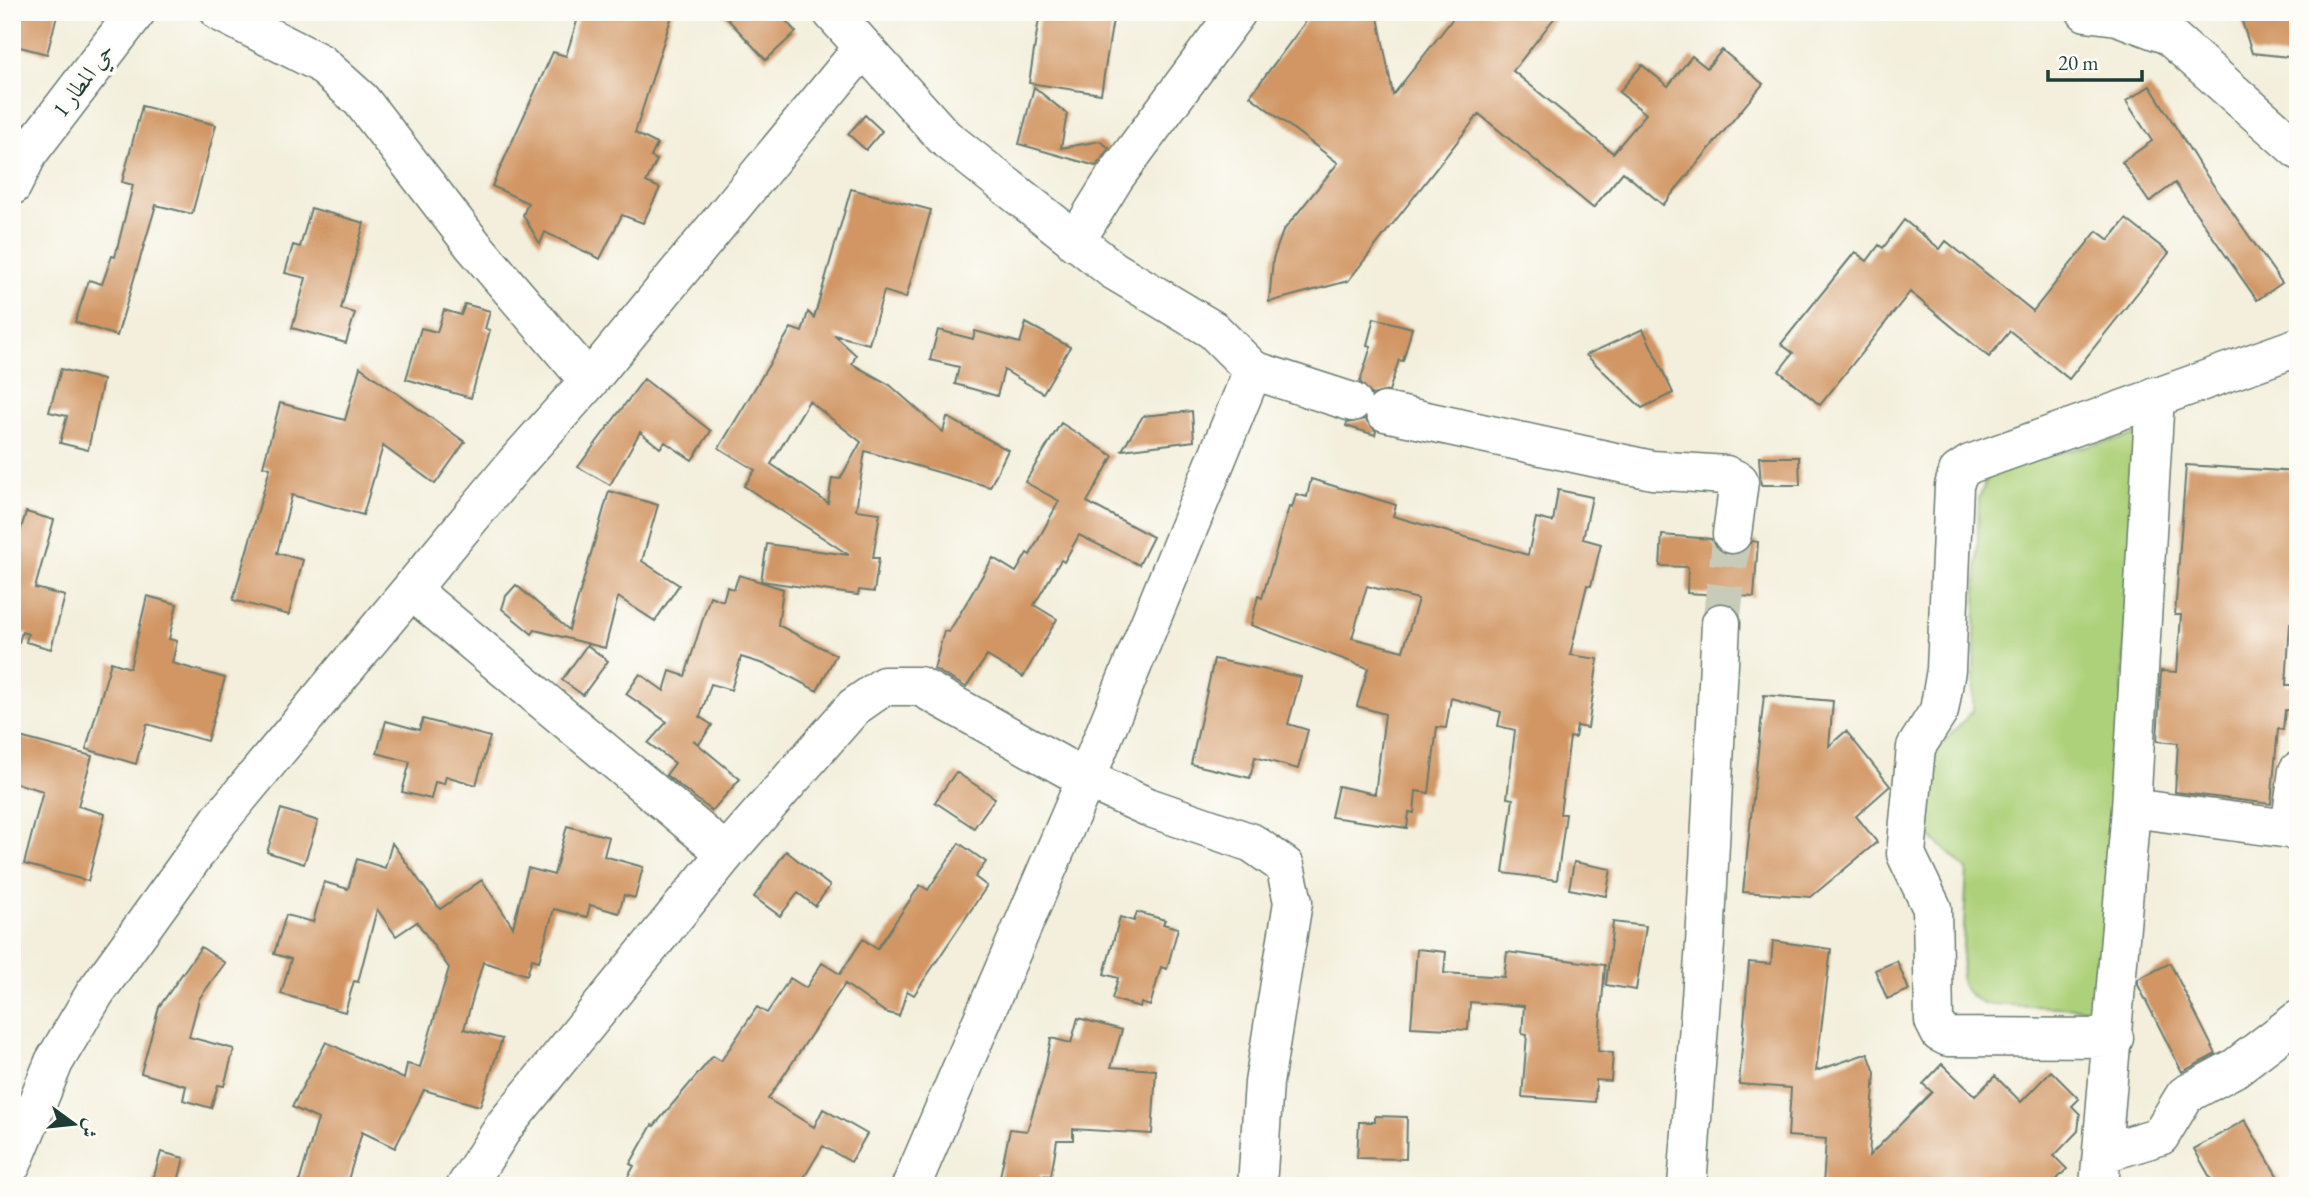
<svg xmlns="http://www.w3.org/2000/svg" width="2310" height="1198" viewBox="0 0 2310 1198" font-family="'EB Garamond',Amiri,serif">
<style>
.green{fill:#add17a;stroke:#668757;stroke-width:2}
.building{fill:#d19664;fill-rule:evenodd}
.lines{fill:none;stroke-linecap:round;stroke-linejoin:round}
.minor-tunnel{stroke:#c9cbba;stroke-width:38;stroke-dasharray:38 19;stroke-linecap:butt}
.minor-casing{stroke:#697b6f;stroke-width:41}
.minor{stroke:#fff;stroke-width:38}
.labels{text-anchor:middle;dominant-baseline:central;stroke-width:7;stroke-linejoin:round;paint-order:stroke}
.street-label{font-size:23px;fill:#1f3d34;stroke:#fdfcf7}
</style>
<rect width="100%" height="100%" fill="#fdfcf7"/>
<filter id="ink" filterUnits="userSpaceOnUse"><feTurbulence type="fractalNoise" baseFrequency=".0143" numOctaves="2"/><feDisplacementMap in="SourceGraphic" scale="14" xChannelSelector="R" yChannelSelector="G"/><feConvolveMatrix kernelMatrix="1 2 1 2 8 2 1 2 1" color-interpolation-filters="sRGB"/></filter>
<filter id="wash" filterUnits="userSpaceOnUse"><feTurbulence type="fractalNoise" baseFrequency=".00686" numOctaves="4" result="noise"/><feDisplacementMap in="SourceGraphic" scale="28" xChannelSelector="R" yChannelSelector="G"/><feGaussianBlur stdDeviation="1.57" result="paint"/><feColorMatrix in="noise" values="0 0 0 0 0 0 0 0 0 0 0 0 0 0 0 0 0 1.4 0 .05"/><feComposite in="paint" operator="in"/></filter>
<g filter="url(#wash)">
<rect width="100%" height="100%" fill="#f3efdc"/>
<path class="green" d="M 2138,435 L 2103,1009 L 1983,1004 L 1970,995 L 1961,982 L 1967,870 L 1930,836 L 1930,756 L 1973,711 L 1979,498 L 1987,479 L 2000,466 Z"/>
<g id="blocks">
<path class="building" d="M 12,12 L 58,12 L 47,54 L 12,45 Z
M 580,12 L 673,12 L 635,133 L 657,144 L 651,157 L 657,160 L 646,182 L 660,188 L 643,223 L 622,215 L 600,259 L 545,232 L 540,244 L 523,215 L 528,203 L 492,186 L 553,52 L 566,56 Z
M 721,12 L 778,12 L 796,32 L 766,60 Z
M 1040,12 L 1069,12 L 1113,19 L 1101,94 L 1029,83 Z
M 1319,12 L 1377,12 L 1393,95 L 1458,12 L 1559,12 L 1513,71 L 1613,153 L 1646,114 L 1619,92 L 1642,65 L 1668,86 L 1692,56 L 1707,68 L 1722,50 L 1763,84 L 1663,205 L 1623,172 L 1593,208 L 1479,114 L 1348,281 L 1269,302 L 1273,259 L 1283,231 L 1338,163 L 1250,96 L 1310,16 Z
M 2239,12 L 2298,12 L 2298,58 L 2252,53 Z
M 2150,86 L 2200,166 L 2282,283 L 2257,300 L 2175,183 L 2149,202 L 2122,162 L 2152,141 L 2126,101 Z
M 1034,87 L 1067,114 L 1061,148 L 1100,141 L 1109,148 L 1096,166 L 1019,144 Z
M 142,106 L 216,125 L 192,214 L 156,205 L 117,336 L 75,322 L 89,280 L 102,284 L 112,256 L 115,257 L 133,185 L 122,182 Z
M 865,115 L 882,131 L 866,150 L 848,134 Z
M 851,189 L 931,210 L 906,298 L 884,291 L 869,344 L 834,335 L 856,355 L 852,364 L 890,385 L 943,432 L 947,417 L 1008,450 L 990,487 L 865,451 L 856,510 L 880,513 L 873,558 L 879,558 L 874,592 L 859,590 L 858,595 L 761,581 L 767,544 L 849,555 L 744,486 L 755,470 L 719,448 L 791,328 L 802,332 L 808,312 L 814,318 ZM 809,401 L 861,442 L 840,479 L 832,478 L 828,503 L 771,464 Z
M 311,208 L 364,223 L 341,309 L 355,313 L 346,343 L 292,328 L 306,278 L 285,273 L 293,245 L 300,247 Z
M 2126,219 L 2169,253 L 2069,379 L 2010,331 L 1989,357 L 1910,292 L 1820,405 L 1779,371 L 1793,353 L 1781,344 L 1855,252 L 1867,261 L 1879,245 L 1883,248 L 1904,220 L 1940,249 L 1946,241 L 2033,311 L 2097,231 L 2109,240 Z
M 465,304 L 490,311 L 485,329 L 490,330 L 471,398 L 406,379 L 421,328 L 437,332 L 444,310 L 461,315 Z
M 1374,318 L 1412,328 L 1403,361 L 1399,360 L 1389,391 L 1372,395 L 1360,382 L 1371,346 L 1367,345 Z
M 1026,323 L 1070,347 L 1043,393 L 1004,370 L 997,396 L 955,384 L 959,367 L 930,360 L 938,330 L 973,339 L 975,331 L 1020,343 Z
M 1643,329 L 1673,393 L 1642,408 L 1586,355 Z
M 360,367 L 465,442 L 435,484 L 383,446 L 363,515 L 292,495 L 277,553 L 303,560 L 289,615 L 233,600 L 270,468 L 263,466 L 280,403 L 345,420 Z
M 61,369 L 103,380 L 88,450 L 60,443 L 67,416 L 49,412 Z
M 644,379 L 711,431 L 692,460 L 665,442 L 660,448 L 640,432 L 610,485 L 578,467 Z
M 1192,411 L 1194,441 L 1122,450 L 1143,416 Z
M 1365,419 L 1376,431 L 1375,435 L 1346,426 L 1347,423 Z
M 1061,423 L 1113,456 L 1087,502 L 1153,537 L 1139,565 L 1079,535 L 1064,562 L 1061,560 L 1034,605 L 1057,619 L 1023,677 L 987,656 L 966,687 L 934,669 L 944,631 L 949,632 L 993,558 L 1016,572 L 1027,553 L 1030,555 L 1059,501 L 1025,482 Z
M 1759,457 L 1799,457 L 1800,485 L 1761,485 Z
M 2186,465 L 2298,472 L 2298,624 L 2290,623 L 2286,685 L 2298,685 L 2298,710 L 2285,710 L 2283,730 L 2278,729 L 2271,804 L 2175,792 L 2178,743 L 2157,741 L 2161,671 L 2177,672 L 2181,615 L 2175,615 Z
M 1311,479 L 1396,505 L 1393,516 L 1528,555 L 1536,518 L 1553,522 L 1558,490 L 1592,497 L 1583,539 L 1601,544 L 1591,586 L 1587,585 L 1570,655 L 1598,659 L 1588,728 L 1577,726 L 1575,738 L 1570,737 L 1560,814 L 1566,814 L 1557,880 L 1503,873 L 1513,799 L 1507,798 L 1515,730 L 1498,726 L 1501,712 L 1451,698 L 1446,728 L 1437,727 L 1429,793 L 1416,791 L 1414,813 L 1409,812 L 1407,828 L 1331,817 L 1338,786 L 1375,794 L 1385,714 L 1357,706 L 1368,668 L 1251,625 L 1258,596 L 1262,598 L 1289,507 L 1292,508 L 1296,494 L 1307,497 ZM 1367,586 L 1418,599 L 1403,651 L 1352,638 Z
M 609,491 L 658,505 L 642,561 L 679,585 L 655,621 L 618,597 L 605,648 L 535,630 L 532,634 L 502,609 L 506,596 L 516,585 L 569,630 Z
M 26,512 L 54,520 L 35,588 L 65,596 L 51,649 L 26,642 L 28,634 L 22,632 L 19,642 L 12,641 L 12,537 L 18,539 Z
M 1662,535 L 1711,539 L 1718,551 L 1730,556 L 1741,554 L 1752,541 L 1758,542 L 1754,597 L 1687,593 L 1688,567 L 1660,566 Z
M 739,575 L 783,589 L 778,625 L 836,655 L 817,691 L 770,666 L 741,657 L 731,690 L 711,684 L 700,717 L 712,725 L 699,744 L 693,740 L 740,779 L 712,811 L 666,775 L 675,763 L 648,743 L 667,722 L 626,694 L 640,674 L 664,691 L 670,671 L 685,676 L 710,596 L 723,601 L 727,587 L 734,589 Z
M 147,596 L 177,604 L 169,639 L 177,641 L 172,663 L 225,678 L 207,741 L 147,724 L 136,764 L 86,749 L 111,662 L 130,668 Z
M 587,645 L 608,661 L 583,695 L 562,680 Z
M 1214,659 L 1301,677 L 1288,724 L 1308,730 L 1298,769 L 1255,757 L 1250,778 L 1191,764 Z
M 1764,695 L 1833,701 L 1829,746 L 1846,731 L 1890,786 L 1856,816 L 1877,842 L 1811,897 L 1743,892 Z
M 423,719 L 490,737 L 476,785 L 446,776 L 444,784 L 435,782 L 431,799 L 402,792 L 410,762 L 377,753 L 386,721 L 419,730 Z
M 12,735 L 92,756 L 78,806 L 105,814 L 88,881 L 24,864 L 43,791 L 12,782 Z
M 956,772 L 995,798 L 974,828 L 935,802 Z
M 281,809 L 318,821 L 304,864 L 267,852 Z
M 567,826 L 609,837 L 604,856 L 643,867 L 635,898 L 624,895 L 619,913 L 590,905 L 587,917 L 554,909 L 539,961 L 532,959 L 527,975 L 483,962 L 464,1029 L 502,1039 L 480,1106 L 424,1090 L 395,1148 L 362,1132 L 348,1180 L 345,1179 L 343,1186 L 298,1186 L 318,1119 L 292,1107 L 326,1042 L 404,1079 L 407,1064 L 420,1067 L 449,968 L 417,922 L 396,936 L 377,909 L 358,982 L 354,981 L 345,1012 L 281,994 L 291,959 L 274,954 L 286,915 L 313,922 L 324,882 L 348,889 L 357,859 L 385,868 L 392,843 L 440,909 L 482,880 L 513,927 L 528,868 L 554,875 Z
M 959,843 L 986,862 L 975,877 L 987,886 L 914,995 L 907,991 L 899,1016 L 885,1012 L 845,984 L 768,1099 L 814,1127 L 823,1109 L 867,1134 L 851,1162 L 823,1146 L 799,1186 L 623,1186 L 634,1166 L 630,1164 L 652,1125 L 654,1126 L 713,1056 L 721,1061 L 757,1007 L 767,1013 L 790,978 L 806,988 L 822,963 L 840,974 L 863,939 L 877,949 L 920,885 L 928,890 Z
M 786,851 L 830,886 L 815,906 L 798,893 L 780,916 L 754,897 Z
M 1574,862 L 1611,869 L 1606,896 L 1569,889 Z
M 1137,912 L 1165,920 L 1163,924 L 1178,928 L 1167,969 L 1161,967 L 1150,1006 L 1141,1003 L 1140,1007 L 1112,999 L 1118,978 L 1104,974 L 1120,917 L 1134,921 Z
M 1613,922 L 1646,926 L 1636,990 L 1606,985 Z
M 1773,941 L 1831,949 L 1816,1071 L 1868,1053 L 1875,1073 L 1869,1156 L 1932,1092 L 1923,1084 L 1942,1064 L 1975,1096 L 1995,1076 L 2021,1102 L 2051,1071 L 2079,1099 L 2072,1106 L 2080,1114 L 2078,1131 L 2054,1156 L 2067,1169 L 2050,1186 L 1823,1186 L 1826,1139 L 1788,1136 L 1791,1088 L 1739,1084 L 1749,962 L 1771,964 Z
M 201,947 L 225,963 L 199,999 L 189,1037 L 234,1049 L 224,1086 L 218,1085 L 211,1108 L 183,1100 L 186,1086 L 141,1073 L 159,1007 Z
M 1417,949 L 1446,952 L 1444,973 L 1504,977 L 1507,952 L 1605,965 L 1598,1051 L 1613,1053 L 1611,1081 L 1596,1080 L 1595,1102 L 1522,1097 L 1527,1035 L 1522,1034 L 1524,1006 L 1470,1002 L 1468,1030 L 1411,1027 Z
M 1897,961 L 1909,990 L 1887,999 L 1875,970 Z
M 2170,963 L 2216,1054 L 2182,1072 L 2138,985 L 2138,979 Z
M 1078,1018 L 1122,1030 L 1111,1067 L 1156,1070 L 1152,1134 L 1073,1129 L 1073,1140 L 1057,1140 L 1051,1176 L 1040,1175 L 1038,1186 L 998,1186 L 1010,1129 L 1027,1131 L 1044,1075 L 1051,1038 L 1071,1043 Z
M 1375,1116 L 1407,1117 L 1406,1159 L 1357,1158 L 1359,1122 L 1375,1122 Z
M 2245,1120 L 2283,1186 L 2215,1186 L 2194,1149 Z
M 161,1152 L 184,1158 L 177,1186 L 151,1186 Z"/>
</g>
</g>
<g filter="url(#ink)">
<use href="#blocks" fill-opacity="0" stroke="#697b6f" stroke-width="2"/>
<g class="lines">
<path class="minor-tunnel" d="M 1721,623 L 1732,534"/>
<defs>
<path id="minor" d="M 220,12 L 320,63 L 361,100 L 473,245 L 589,381
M 832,12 L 944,137 L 1113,270 L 1213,330 L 1253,370 L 1352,402
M 2086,12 L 2117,16 L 2168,35 L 2298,150
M 12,186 L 29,152 L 136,12
M 1075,242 L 1115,177 L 1237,12
M 1385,412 L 1652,470 L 1726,475 L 1739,481 L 1732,534
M 412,591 L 726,853
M 2131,808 L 2290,829 L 2298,833
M 2290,829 L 2298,771
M 2114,1038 L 1948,1037 L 1940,1033 L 1934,1021 L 1932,908 L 1906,854 L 1916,747 L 1939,711 L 1946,670 L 1954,486 L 1958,472 L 1970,464 L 2298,347
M 2104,1153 L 2160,1136 L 2185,1095 L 2235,1068 L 2298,1020
M 12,1164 L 54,1062 L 95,993 L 219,821 L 515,464 L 589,381 L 862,49
M 466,1186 L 505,1125 L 726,853 L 854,707 L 884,686 L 919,686 L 1086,779 L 1148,807 L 1252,843 L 1285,866 L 1293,902 L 1264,1083 L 1257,1186
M 911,1186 L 1086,779 L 1253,370
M 1687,1186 L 1705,944 L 1721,623
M 2099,1186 L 2131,808 L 2155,396"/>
</defs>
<use href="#minor" class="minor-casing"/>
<use href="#minor" class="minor"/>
</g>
</g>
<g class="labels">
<g class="street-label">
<text transform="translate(83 80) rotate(-53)">حي المطار 1</text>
</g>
</g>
<rect width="2310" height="1198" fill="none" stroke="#fdfcf7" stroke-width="42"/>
<g transform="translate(74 1124) rotate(105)" stroke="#fdfcf7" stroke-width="5" paint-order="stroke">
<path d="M0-5L12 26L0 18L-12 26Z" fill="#1f3d34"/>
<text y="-10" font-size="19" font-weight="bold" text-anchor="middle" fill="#1f3d34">ش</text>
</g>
<path d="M2048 70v10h94v-10" fill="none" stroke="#1f3d34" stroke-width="3.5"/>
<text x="2058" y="70" font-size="21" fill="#1f3d34" stroke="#fdfcf7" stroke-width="5" paint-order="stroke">20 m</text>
</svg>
